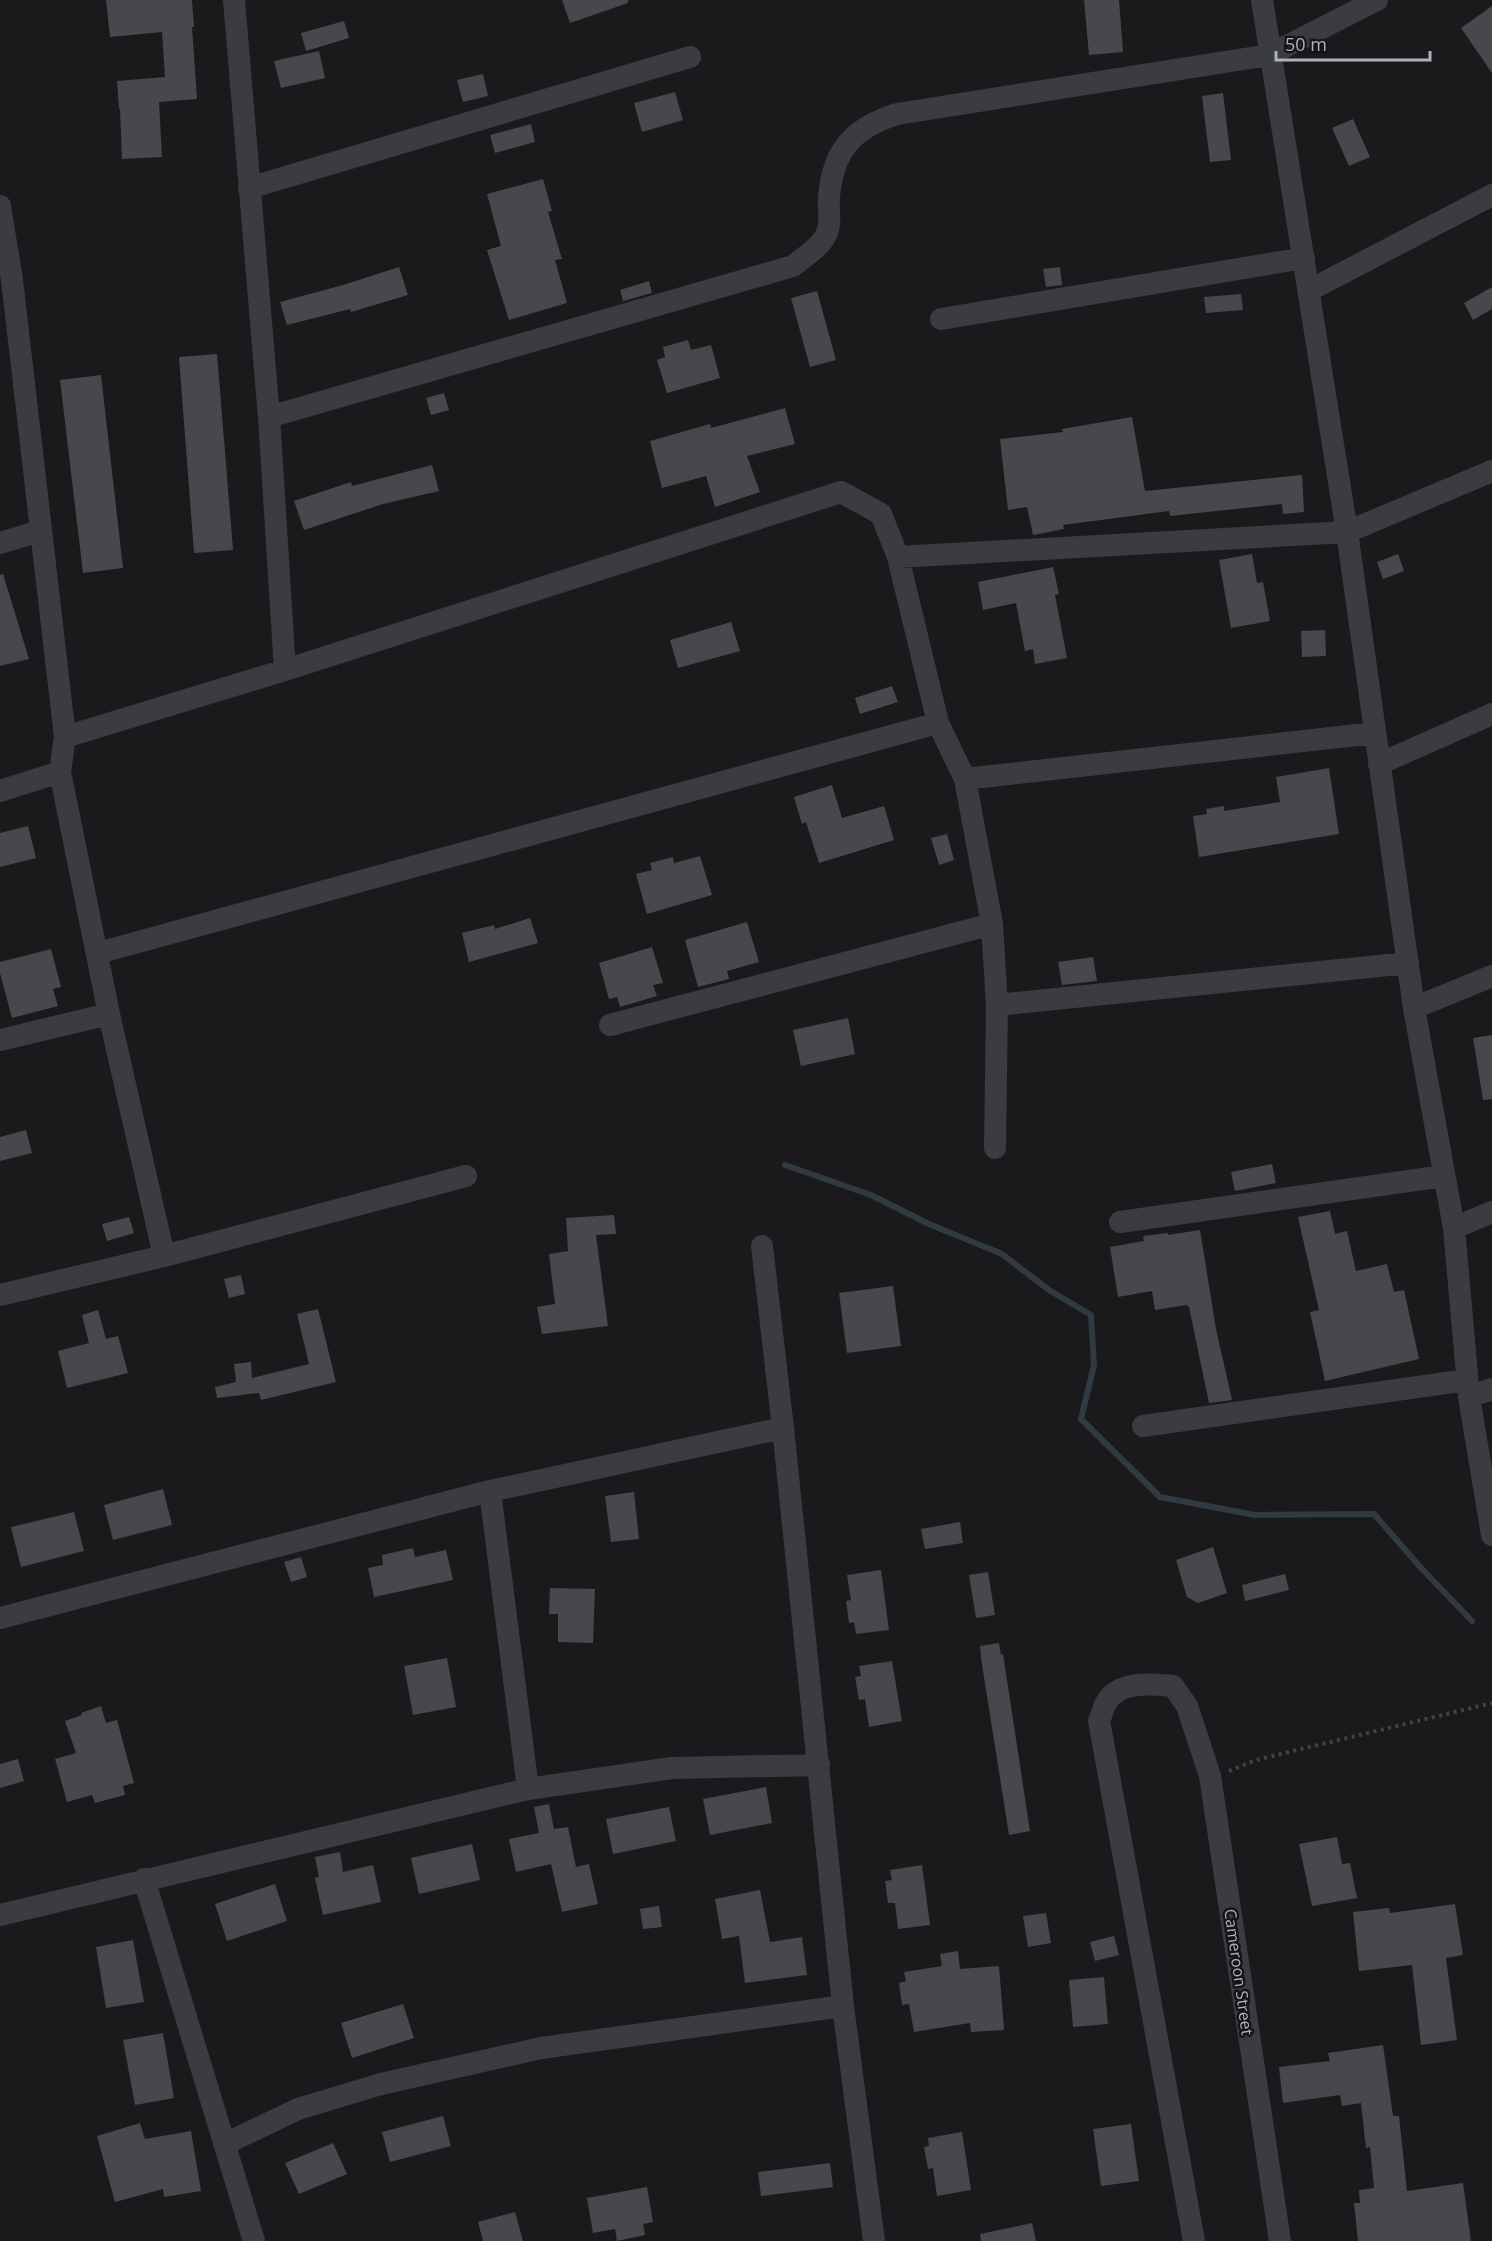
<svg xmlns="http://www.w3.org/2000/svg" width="1492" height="2241" viewBox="0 0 1492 2241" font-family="'Open Sans',sans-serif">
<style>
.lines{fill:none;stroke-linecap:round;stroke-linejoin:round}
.stream{stroke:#303a40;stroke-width:6}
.building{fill:#47484c}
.path{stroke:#414348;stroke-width:4;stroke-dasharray:3 4.5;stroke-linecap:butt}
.street{stroke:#3b3c41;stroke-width:22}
.labels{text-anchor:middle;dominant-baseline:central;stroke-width:5;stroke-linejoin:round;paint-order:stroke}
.street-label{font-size:16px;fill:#adb2bb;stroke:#151517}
</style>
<rect width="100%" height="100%" fill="#1a1a1c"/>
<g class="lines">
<path class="stream" d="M 785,1165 L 871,1195 L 929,1224 L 1002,1254 L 1049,1290 L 1091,1315 L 1094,1365 L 1081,1419 L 1160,1497 L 1255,1515 L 1374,1514 L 1422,1569 L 1472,1621"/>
</g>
<path class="building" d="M 106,0 L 192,0 L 194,27 L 192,27 L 197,99 L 159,102 L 162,157 L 122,159 L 120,109 L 119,109 L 117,81 L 165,77 L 162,32 L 110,37 Z
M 562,0 L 628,0 L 628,3 L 570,23 Z
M 1084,0 L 1119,0 L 1123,52 L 1089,55 Z
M 1492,6 L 1492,73 L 1461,28 Z
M 344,21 L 349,38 L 306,51 L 301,33 Z
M 319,51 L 325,78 L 281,88 L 274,61 Z
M 483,74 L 488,96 L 463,102 L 457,80 Z
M 675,92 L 683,120 L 642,132 L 634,103 Z
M 1223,93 L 1231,160 L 1210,162 L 1202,96 Z
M 1353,119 L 1370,157 L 1349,166 L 1332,128 Z
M 531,124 L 535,142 L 495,153 L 490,135 Z
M 543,179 L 552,211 L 548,212 L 562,259 L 555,260 L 567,303 L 509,320 L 487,250 L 501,246 L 487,194 Z
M 399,267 L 408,295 L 351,312 L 350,309 L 287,325 L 280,302 L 343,285 Z
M 1060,267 L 1062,285 L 1046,287 L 1043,269 Z
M 649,281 L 652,293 L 623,301 L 620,290 Z
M 1492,287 L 1492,309 L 1473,320 L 1464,303 Z
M 817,291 L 836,360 L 810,367 L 791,298 Z
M 1241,294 L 1243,310 L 1206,313 L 1204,297 Z
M 688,340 L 691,350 L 711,345 L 720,378 L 667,393 L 657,360 L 665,357 L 663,347 Z
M 217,354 L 233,550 L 194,553 L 179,357 Z
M 101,375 L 123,568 L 83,573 L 60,380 Z
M 444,393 L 449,410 L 431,415 L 426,398 Z
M 785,408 L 795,444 L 747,456 L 760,492 L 715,507 L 706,476 L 662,488 L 650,441 L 710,424 L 711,428 Z
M 1132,417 L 1145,491 L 1302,475 L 1304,512 L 1283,514 L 1282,504 L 1170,516 L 1169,511 L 1063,525 L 1064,529 L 1033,535 L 1027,507 L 1008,510 L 1000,439 L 1063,432 L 1062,429 Z
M 432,465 L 439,491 L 383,504 L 304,530 L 294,501 L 351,482 L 352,486 Z
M 1252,554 L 1257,583 L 1263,582 L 1270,621 L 1231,628 L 1219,560 Z
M 1398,554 L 1404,571 L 1383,579 L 1377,562 Z
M 1053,567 L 1059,594 L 1055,595 L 1067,658 L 1035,664 L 1033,649 L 1025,651 L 1016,603 L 983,610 L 978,582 Z
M 3,574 L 29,659 L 0,666 L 0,575 Z
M 731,622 L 740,651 L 678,668 L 670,640 Z
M 1325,630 L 1326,656 L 1302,657 L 1301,631 Z
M 892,686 L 898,702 L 860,714 L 855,698 Z
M 1329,768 L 1339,834 L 1199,857 L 1193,816 L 1207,814 L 1206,809 L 1224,806 L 1224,811 L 1280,802 L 1276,777 Z
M 832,785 L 842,818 L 884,806 L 894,840 L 819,863 L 806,822 L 802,824 L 794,797 Z
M 28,826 L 36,858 L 0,867 L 0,833 Z
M 947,834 L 954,860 L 939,865 L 931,838 Z
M 700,856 L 712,895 L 647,914 L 636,874 L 652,870 L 650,863 L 673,857 L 674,863 Z
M 530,918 L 538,943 L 469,962 L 462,933 L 494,925 L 495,929 Z
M 747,922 L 759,962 L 727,971 L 729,979 L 698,987 L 685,940 Z
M 652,947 L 663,983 L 653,985 L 657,996 L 620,1007 L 617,997 L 609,999 L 599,963 Z
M 51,949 L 61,987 L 53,989 L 58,1006 L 12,1018 L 0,973 L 0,962 Z
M 1093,957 L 1097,981 L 1062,985 L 1058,962 Z
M 848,1018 L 855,1054 L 801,1066 L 793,1030 Z
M 1492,1035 L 1492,1099 L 1483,1100 L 1473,1038 Z
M 26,1130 L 32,1153 L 0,1161 L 0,1137 Z
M 1272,1164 L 1276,1183 L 1235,1191 L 1231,1172 Z
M 1330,1211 L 1335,1234 L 1347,1231 L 1356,1271 L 1387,1264 L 1394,1292 L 1404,1290 L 1419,1359 L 1325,1381 L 1310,1312 L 1319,1310 L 1298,1217 Z
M 614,1215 L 616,1234 L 596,1235 L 608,1326 L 542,1334 L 537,1307 L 555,1304 L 549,1254 L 568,1251 L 566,1218 Z
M 129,1217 L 134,1233 L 107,1241 L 102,1224 Z
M 1200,1230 L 1216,1329 L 1232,1400 L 1209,1403 L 1189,1307 L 1186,1305 L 1155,1310 L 1152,1291 L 1118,1297 L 1110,1247 L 1144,1241 L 1143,1236 L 1168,1233 L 1168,1235 Z
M 241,1275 L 245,1294 L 229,1298 L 224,1279 Z
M 893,1286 L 901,1346 L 847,1353 L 839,1293 Z
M 318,1309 L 336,1382 L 261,1400 L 259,1393 L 217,1398 L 215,1387 L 236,1382 L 234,1364 L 251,1362 L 252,1378 L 309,1364 L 297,1314 Z
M 98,1310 L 106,1339 L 118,1336 L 128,1373 L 67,1388 L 58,1351 L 89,1343 L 82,1315 Z
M 163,1489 L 172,1525 L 113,1540 L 104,1505 Z
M 634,1492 L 639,1539 L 611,1542 L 605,1496 Z
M 74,1512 L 84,1551 L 21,1567 L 11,1527 Z
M 960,1522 L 963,1543 L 925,1549 L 921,1529 Z
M 1213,1547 L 1227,1593 L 1198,1603 L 1187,1597 L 1176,1560 Z
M 413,1548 L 415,1557 L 446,1550 L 453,1580 L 374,1597 L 368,1568 L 383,1565 L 382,1555 Z
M 301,1557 L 307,1577 L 291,1582 L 284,1562 Z
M 881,1570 L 889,1630 L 856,1634 L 854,1622 L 849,1623 L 846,1601 L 851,1600 L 847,1575 Z
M 988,1572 L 995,1615 L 976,1618 L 969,1575 Z
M 1285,1574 L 1289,1590 L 1245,1601 L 1242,1585 Z
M 550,1588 L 595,1589 L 593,1643 L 558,1642 L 558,1614 L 549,1614 Z
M 999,1643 L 1001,1655 L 1003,1654 L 1030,1831 L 1009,1835 L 981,1658 L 980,1646 Z
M 447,1658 L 456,1707 L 413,1715 L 404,1666 Z
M 892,1661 L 902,1721 L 869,1727 L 865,1699 L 859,1700 L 855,1677 L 861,1676 L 859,1666 Z
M 101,1706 L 106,1723 L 117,1720 L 134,1783 L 123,1786 L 125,1795 L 95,1803 L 92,1795 L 67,1802 L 55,1759 L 76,1753 L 65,1721 L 82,1715 L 81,1713 Z
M 18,1759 L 24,1781 L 0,1788 L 0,1764 Z
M 766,1787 L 772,1823 L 710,1835 L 703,1799 Z
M 549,1804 L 554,1829 L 568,1827 L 576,1867 L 589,1864 L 598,1904 L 562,1912 L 551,1864 L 516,1872 L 509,1839 L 539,1833 L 534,1807 Z
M 669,1807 L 676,1841 L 613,1854 L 606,1819 Z
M 1337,1837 L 1342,1864 L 1350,1863 L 1357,1898 L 1312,1906 L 1299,1844 Z
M 472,1844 L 480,1880 L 419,1894 L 411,1858 Z
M 340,1852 L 343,1872 L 373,1865 L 381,1902 L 323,1915 L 315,1878 L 319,1877 L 315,1857 Z
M 922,1865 L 930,1925 L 898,1929 L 895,1903 L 888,1903 L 885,1881 L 892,1880 L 890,1870 Z
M 275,1884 L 287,1921 L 227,1941 L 215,1904 Z
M 760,1890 L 770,1942 L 802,1937 L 807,1975 L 745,1983 L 739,1936 L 722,1939 L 715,1899 Z
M 1455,1904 L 1463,1955 L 1446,1958 L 1457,2040 L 1421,2045 L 1412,1965 L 1359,1971 L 1353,1912 L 1389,1908 L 1390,1913 Z
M 659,1906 L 662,1927 L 643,1929 L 640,1909 Z
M 1046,1913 L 1051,1943 L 1028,1947 L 1023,1916 Z
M 1114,1936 L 1119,1955 L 1095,1961 L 1090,1942 Z
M 133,1940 L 144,2002 L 106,2008 L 96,1947 Z
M 958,1951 L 960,1969 L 999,1966 L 1004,2030 L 971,2032 L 970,2023 L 914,2032 L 909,2004 L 902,2005 L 899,1983 L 906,1981 L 904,1972 L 942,1966 L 940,1954 Z
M 1104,1977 L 1108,2024 L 1073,2027 L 1069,1980 Z
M 403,2004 L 414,2038 L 352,2058 L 341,2023 Z
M 163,2033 L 174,2098 L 135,2105 L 123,2040 Z
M 1383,2045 L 1393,2116 L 1399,2116 L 1407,2191 L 1463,2183 L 1471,2241 L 1358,2241 L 1354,2203 L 1360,2203 L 1359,2190 L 1374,2188 L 1370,2147 L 1366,2148 L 1361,2103 L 1342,2106 L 1340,2095 L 1283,2103 L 1279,2067 L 1330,2061 L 1328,2053 Z
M 443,2116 L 451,2146 L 390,2162 L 382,2132 Z
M 140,2123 L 145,2139 L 191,2131 L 201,2191 L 164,2197 L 163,2189 L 115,2202 L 97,2136 Z
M 1131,2124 L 1139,2181 L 1101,2186 L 1093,2129 Z
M 962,2132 L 971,2190 L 937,2196 L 933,2168 L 928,2169 L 924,2147 L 929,2146 L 928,2138 Z
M 333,2143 L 347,2174 L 299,2194 L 285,2163 Z
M 830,2163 L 833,2187 L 761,2196 L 758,2172 Z
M 647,2187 L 653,2222 L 643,2224 L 645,2235 L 617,2241 L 615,2229 L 593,2233 L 587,2198 Z
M 515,2212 L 523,2241 L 483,2241 L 478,2222 Z
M 1032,2223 L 1036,2241 L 981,2241 L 980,2234 Z"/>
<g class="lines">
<path class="path" d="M 1229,1771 L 1256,1760 L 1492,1703"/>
<path class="street" d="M 234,0 L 269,417 L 285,670
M 1262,0 L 1347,532 L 1414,1008 L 1454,1228 L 1469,1397 L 1492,1535
M 249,188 L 690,57
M 0,206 L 12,280 L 65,737 L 60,772 L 109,1014 L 164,1256
M 1310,290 L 1492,195
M 941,319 L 1304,258
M 269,417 L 793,266 C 805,256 823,246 828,230 C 831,221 828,207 829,197 C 833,150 853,128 897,114 L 1269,55 L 1377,0
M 0,543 L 40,531
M 898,557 L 1347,532 L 1492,471
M 65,737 L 285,670 L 841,492 L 881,514 L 898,557 L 938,723 L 965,779 L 992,924 L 997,1005 L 995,1148
M 1379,764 L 1492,714
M 965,779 L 1375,733
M 0,791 L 60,772
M 98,953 L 938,723
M 997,1005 L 1408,963
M 1414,1008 L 1492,976
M 610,1025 L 992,924
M 0,1040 L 109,1014
M 1120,1222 L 1444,1176
M 1454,1228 L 1492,1212
M 762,1246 L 783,1428 L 843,2006 L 874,2241
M 0,1295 L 164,1256 L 466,1176
M 1469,1397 L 1492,1389
M 1143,1426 L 1467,1380
M 490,1491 L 528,1789
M 0,1618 L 490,1491 L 783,1428
M 144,1879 L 254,2241
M 0,1915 L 528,1789 L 672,1768 L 819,1765
M 225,2144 L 298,2109 L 381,2084 L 541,2048 L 843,2006
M 1194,2241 L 1099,1721 C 1102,1715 1103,1708 1106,1703 C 1118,1680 1152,1684 1173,1686 L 1187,1706 L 1210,1776 L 1280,2241"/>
</g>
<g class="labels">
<g class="street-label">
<text transform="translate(1239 1972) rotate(82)">Cameroon Street</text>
</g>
</g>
<path d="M1276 51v9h154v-9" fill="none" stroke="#adb2bb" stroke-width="3"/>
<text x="1285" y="51" font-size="18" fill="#adb2bb" stroke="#151517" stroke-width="4.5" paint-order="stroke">50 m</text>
</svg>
